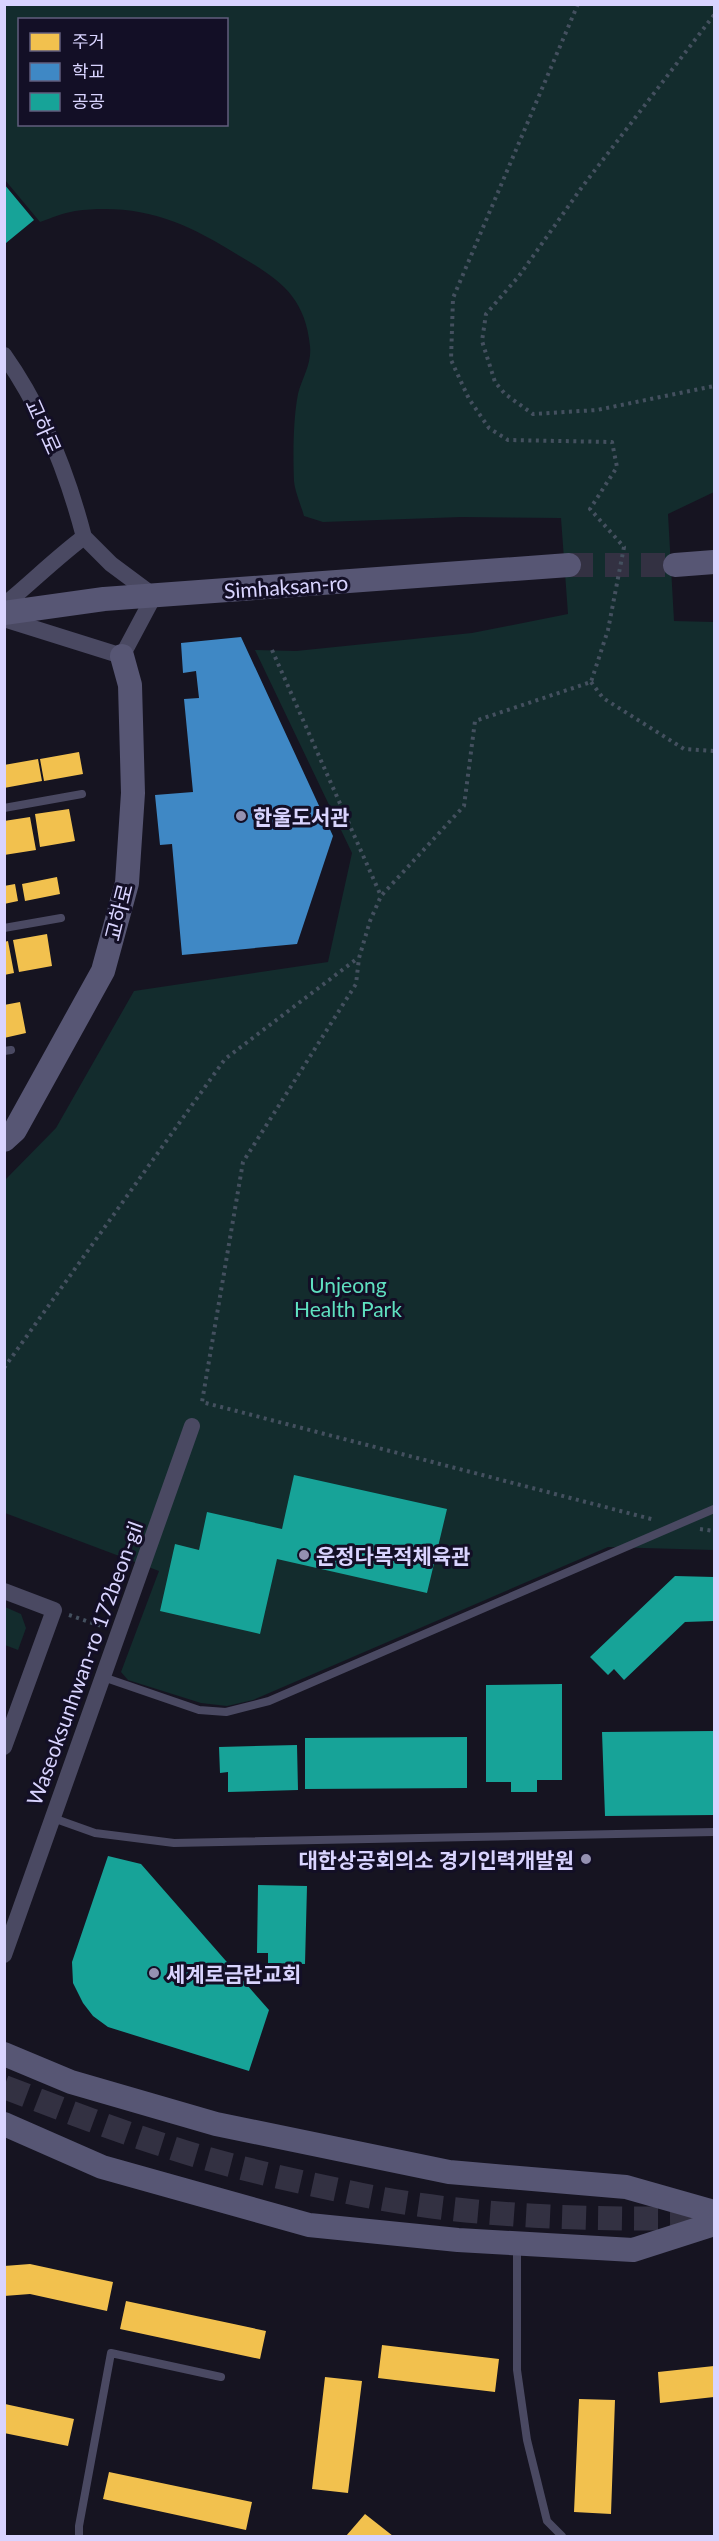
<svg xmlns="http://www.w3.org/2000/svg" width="719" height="2541" viewBox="0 0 719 2541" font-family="Lato,'Noto Sans KR',sans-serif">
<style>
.green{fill:#132c2d;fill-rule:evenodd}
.homes{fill:#f2c14e}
.schools{fill:#3f88c5}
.public{fill:#17a398}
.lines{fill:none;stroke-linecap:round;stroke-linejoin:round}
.secondary-tunnel{stroke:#333142;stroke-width:24;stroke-dasharray:24 12;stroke-linecap:butt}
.path{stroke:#44505f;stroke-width:4;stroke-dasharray:3 4.5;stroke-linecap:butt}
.lane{stroke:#4a4962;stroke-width:8}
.street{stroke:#4a4962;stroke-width:16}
.secondary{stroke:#575674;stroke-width:24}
.poi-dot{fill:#9591b1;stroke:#130f26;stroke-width:2}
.labels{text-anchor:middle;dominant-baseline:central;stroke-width:6;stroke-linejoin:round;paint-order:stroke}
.street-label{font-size:21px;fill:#d9d4ff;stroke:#130f26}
.poi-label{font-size:21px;font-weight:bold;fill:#d9d4ff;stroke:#130f26;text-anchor:start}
.park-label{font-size:21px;fill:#5fe0c0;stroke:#130f26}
</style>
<rect width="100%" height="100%" fill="#161421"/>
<path class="green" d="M 4,5 L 714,5 L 714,492 L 668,514 L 674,621 L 714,622 L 714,1550 L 608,1547 L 253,1700 L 227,1706 L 201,1703 L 128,1680 L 121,1672 L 159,1571 L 5,1513 L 5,1180 L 56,1128 L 134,991 L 328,962 L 352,853 L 255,650 L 296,651 L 472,633 L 568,614 L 561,518 L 461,517 L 323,522 L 304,516 C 301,505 295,492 294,481 C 293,456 293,419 298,394 C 302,378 312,364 310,346 C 305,296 279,279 238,255 C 183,221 141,203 75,211 C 63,213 51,218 40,222 L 5,180 ZM 20,20 L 226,20 L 226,124 L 20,124 Z
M 5,1607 L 21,1614 L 26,1628 L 18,1650 L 5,1645 Z"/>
<path class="homes" d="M 79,752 L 83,774 L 44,781 L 40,759 Z
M 38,759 L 42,781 L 4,788 L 4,765 Z
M 69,809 L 75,841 L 40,847 L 35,814 Z
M 30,817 L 36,850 L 4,855 L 4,821 Z
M 57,877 L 60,894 L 25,901 L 22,884 Z
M 15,884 L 18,901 L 4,904 L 4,886 Z
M 47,934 L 52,966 L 19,972 L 13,940 Z
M 8,941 L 14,973 L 4,975 L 4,942 Z
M 20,1002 L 26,1033 L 4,1038 L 4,1005 Z
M 30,2264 L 113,2282 L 107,2311 L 30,2294 L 4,2296 L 4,2266 Z
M 126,2301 L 266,2331 L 260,2359 L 120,2329 Z
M 382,2345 L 499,2359 L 495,2392 L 378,2378 Z
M 714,2366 L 714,2397 L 660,2403 L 658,2372 Z
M 325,2377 L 362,2381 L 348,2493 L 312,2489 Z
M 579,2399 L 615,2400 L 611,2514 L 574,2512 Z
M 5,2404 L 74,2419 L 68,2446 L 4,2433 Z
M 109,2472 L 252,2502 L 246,2530 L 103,2499 Z
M 365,2514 L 393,2536 L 346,2536 Z"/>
<path class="schools" d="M 241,637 L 333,836 L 297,944 L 182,955 L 172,844 L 160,845 L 155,795 L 193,792 L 184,699 L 199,698 L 196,671 L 183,673 L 181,643 Z"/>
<path class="public" d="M 4,184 L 34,220 L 6,243 L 4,240 Z
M 294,1475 L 447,1509 L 427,1593 L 277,1559 L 260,1634 L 160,1611 L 175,1544 L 199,1550 L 207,1512 L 282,1529 Z
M 675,1576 L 714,1577 L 714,1621 L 685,1622 L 624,1680 L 614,1669 L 608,1675 L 590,1657 Z
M 562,1684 L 562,1780 L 537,1780 L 537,1792 L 511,1792 L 511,1782 L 486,1782 L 486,1685 Z
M 714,1731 L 714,1815 L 605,1816 L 602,1732 Z
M 467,1737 L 467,1788 L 305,1789 L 305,1738 Z
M 297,1745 L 298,1790 L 228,1792 L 228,1772 L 220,1773 L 219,1747 Z
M 108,1856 L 141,1864 L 269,2010 L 249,2071 L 108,2027 L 93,2016 L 83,2003 L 73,1983 L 72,1962 Z
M 258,1885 L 307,1886 L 305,1964 L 268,1963 L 268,1953 L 257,1953 Z"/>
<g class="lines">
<path class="secondary-tunnel" d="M 569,565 L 675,565
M 4,2087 C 57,2107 109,2128 163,2145 C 222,2165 286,2179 348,2192 C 465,2218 595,2220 714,2218"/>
<path class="path" d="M 578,4 L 453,298 L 451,360 L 469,399 L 489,428 L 508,440 L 612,442 L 617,467 L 590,509 L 624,547 L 608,630 L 591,682 L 475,721 L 464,806 L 381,896 L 370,921 L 359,958 L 356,984 L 243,1162 L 202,1402 L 655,1520
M 714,15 L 582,187 L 519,276 L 486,314 L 482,341 L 495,382 L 505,394 L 533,414 L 597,410 L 714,386
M 272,650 L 381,896
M 591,682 L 603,698 L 684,749 L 714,751
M 4,1368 L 225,1059 L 358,958
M 700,1529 L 714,1531
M 69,1615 L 104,1627"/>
<path class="lane" d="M 4,808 L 82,794
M 4,928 L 61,918
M 4,1051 L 11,1050
M 103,1677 L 199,1710 L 226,1712 L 269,1701 L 714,1509
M 53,1818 L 95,1833 L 174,1843 L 714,1832
M 517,2245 L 517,2370 L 527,2440 L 547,2521 L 562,2536
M 79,2536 L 79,2526 L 111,2353 L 221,2377"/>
<path class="street" d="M 4,355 C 43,410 67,472 84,537
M 4,605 C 32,582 56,558 84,537 L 111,564 L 154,596 L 122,656 L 4,619
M 4,1591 L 54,1610 L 4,1747
M 4,1955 L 192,1426"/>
<path class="secondary" d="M 675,565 L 714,562
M 4,613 L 104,599 L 569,565
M 4,1140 L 15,1130 L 103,971 L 127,883 L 133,793 L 130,685 L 122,656
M 4,2054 L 71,2082 L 216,2124 L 449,2172 L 626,2187 L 714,2212
M 4,2124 L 102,2167 L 309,2225 L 458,2240 L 633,2250 L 714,2224"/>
</g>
<g class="poi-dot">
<circle cx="241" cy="816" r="6"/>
<circle cx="304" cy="1555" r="6"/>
<circle cx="586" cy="1859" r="6"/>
<circle cx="154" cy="1973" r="6"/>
</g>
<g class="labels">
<g class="street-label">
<text transform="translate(44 426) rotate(66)">교하로</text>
<text transform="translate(286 586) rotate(-4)">Simhaksan-ro</text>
<text transform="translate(118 912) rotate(-76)">교하로</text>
<text transform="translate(84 1663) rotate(-70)">Waseoksunhwan-ro 172beon-gil</text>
</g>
<g class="poi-label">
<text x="253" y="816">한울도서관</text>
<text x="316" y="1555">운정다목적체육관</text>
<text x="574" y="1859" text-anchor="end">대한상공회의소 경기인력개발원</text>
<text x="166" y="1973">세계로금란교회</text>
</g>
<g class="park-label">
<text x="348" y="1284">Unjeong<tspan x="348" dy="24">Health Park</tspan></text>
</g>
</g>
<rect width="719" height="2541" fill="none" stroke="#d9d4ff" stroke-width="12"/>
<rect x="18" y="18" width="210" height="108" fill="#130f26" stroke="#625e7d" stroke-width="1.5"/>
<rect x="30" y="33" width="30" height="18" fill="#f2c14e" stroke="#625e7d" stroke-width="1.5"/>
<text x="72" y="48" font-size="18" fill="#d9d4ff">주거</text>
<rect x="30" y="63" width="30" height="18" fill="#3f88c5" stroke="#625e7d" stroke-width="1.5"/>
<text x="72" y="78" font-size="18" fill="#d9d4ff">학교</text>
<rect x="30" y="93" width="30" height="18" fill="#17a398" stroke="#625e7d" stroke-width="1.5"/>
<text x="72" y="108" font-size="18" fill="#d9d4ff">공공</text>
</svg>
